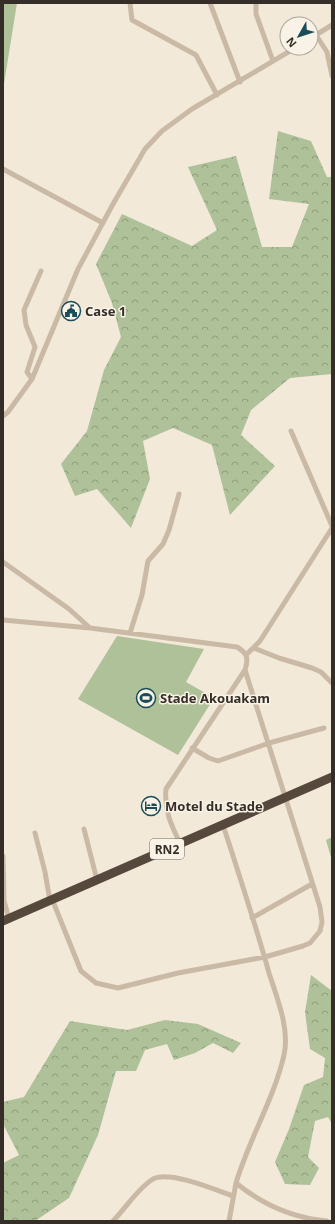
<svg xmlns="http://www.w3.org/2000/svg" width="335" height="1224" viewBox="0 0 335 1224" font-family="'Noto Sans',sans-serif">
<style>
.grass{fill:#afc199}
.forest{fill:url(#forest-crowns)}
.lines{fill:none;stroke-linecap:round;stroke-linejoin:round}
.street{stroke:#cabaa5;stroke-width:5}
.highway{stroke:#57483d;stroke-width:9}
.labels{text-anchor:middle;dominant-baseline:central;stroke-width:3;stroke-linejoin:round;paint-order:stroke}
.shield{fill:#f9f2e6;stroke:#706860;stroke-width:1}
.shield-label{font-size:12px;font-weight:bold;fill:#352d27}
.poi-label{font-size:13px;font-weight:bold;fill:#352d27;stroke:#f9f2e6;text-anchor:start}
</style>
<defs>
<pattern id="forest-crowns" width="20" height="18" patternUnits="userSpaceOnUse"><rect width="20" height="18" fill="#afc199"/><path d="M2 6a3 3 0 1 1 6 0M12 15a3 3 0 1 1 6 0" fill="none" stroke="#8f9d7d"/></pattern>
</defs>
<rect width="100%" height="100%" fill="#f2e9d9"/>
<path class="grass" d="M 3,3 L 17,3 L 3,90 Z
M 117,636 L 204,649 L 186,682 L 214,698 L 178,755 L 78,699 Z"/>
<path class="forest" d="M 278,131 L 311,141 L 327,177 L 332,177 L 332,374 L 290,378 L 251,410 L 241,435 L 275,466 L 230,515 L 212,445 L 173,428 L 143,441 L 150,479 L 131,528 L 97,489 L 75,496 L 61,464 L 87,431 L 104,370 L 121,337 L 112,303 L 96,264 L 122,214 L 192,246 L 217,230 L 188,167 L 236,156 L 262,247 L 292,247 L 309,204 L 269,199 Z
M 332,837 L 332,861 L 326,840 Z
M 311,975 L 332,991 L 332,1124 L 328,1117 L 315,1121 L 308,1157 L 319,1168 L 310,1185 L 285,1184 L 275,1162 L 289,1129 L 304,1085 L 323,1077 L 325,1058 L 310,1049 L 305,1012 Z
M 165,1020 L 198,1024 L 241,1043 L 233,1053 L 213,1043 L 195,1053 L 174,1060 L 167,1044 L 145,1050 L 136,1071 L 116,1071 L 98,1135 L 69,1198 L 35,1221 L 3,1221 L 3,1163 L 19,1155 L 3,1124 L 3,1102 L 24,1097 L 70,1021 L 127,1030 Z"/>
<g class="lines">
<path class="street" d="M 130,3 L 132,20 L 196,55 L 217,95
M 210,3 L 240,82
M 256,3 L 256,14 L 273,61
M 316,35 L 327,52 L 332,76
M 311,38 L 332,25
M 3,169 L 103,223
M 32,379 L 27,372 L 35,347 L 26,325 L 24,310 L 41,271
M 3,416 L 8,412 L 32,379 L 78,269 L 113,204 L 145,149 L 162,131 L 192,109 L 295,48
M 291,431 L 332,526
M 3,562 L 69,609 L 90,628 L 237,647 C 247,653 249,658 245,670 L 166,789 C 164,810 171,825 180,843
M 3,620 L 90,628
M 130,633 L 142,595 L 148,561 L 163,544 L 169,530 L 179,494
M 254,648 L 279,658 L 312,668 L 321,672 L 332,683
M 247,654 L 260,641 L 332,528
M 192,748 L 209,758 L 218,761 L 269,743 L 324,728
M 223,825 C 239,874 255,923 269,973 C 277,998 290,1029 284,1055 C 274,1099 249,1139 236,1183 C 263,1205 292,1218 327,1221
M 84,829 L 97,880
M 35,833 L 45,872 L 50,901
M 3,856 L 4,901 L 9,919
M 52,899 L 81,971 L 96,983 L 118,988 L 178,973 L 265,957 L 303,946 L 310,943 L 320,931 L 322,922 L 320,907 L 245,670
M 252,918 L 312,884
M 113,1221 C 126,1208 137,1189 153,1179 C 169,1170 216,1190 233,1196
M 229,1221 L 236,1183"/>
<path class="highway" d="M 3,921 L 332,777"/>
</g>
<defs>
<symbol id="civic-ring" viewBox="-11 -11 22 22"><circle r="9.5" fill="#f9f2e6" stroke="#1b4d58" stroke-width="1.5"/><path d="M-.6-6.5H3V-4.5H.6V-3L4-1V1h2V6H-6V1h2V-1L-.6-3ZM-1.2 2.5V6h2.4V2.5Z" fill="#1b4d58"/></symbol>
<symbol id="stadium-ring" viewBox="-11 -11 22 22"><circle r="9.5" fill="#f9f2e6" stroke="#1b4d58" stroke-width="1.5"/><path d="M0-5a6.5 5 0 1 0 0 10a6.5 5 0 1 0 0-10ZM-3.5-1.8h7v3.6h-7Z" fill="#1b4d58"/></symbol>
<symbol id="hotel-ring" viewBox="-11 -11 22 22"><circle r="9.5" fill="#f9f2e6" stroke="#1b4d58" stroke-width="1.5"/><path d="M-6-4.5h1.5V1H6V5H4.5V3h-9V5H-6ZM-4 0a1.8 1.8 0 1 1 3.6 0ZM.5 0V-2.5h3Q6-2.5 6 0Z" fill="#1b4d58"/></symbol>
</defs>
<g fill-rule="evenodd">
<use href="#civic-ring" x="60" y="300" width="22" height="22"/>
<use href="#stadium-ring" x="135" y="687" width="22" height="22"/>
<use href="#hotel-ring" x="140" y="795" width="22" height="22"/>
</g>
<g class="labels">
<rect class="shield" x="150" y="839" width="34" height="20" rx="3"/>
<g class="shield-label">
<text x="167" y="849">RN2</text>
</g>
<g class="poi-label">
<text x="85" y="311">Case 1</text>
<text x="160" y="698">Stade Akouakam</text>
<text x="165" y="806">Motel du Stade</text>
</g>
</g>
<rect width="335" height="1224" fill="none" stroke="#352d27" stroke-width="8"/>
<g transform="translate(299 36) rotate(231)"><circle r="19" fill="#f9f2e6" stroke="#aba39a"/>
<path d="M0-3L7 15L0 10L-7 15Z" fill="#1b4d58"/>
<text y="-6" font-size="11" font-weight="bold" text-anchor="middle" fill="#352d27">N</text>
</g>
</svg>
